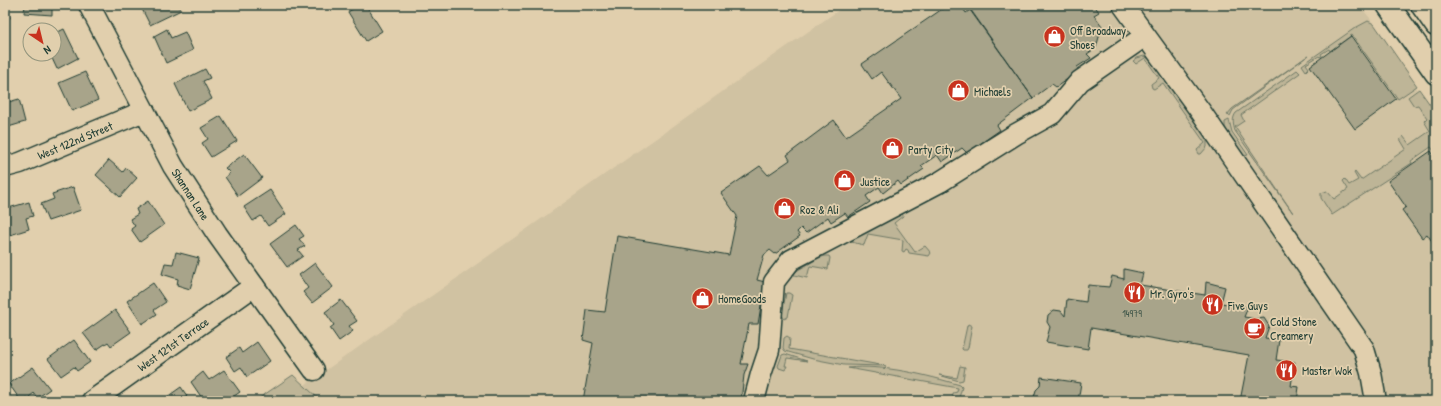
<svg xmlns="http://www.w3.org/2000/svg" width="1441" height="406" viewBox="0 0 1441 406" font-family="'Patrick Hand',sans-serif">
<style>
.built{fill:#d0c2a2}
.green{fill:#beb597;stroke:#6e7966}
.building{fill:#a8a48a;stroke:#1f3d34}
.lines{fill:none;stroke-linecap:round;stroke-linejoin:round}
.minor-casing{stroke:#1f3d34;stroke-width:23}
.major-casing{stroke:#1f3d34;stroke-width:25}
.minor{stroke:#e1cfad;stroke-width:20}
.major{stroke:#e1cfad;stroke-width:22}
.labels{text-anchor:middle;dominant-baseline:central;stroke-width:3.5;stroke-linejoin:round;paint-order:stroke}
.number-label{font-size:10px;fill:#41574a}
.poi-label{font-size:12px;fill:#1f3d34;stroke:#e1cfad;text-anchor:start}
.street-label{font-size:12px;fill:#1f3d34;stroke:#e1cfad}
</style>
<rect width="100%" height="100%" fill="#e1cfad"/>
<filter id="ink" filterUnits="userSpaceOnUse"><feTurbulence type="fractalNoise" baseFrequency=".025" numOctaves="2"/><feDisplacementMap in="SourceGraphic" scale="8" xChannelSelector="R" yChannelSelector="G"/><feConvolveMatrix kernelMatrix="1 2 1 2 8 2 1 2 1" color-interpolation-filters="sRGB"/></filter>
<g filter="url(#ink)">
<path class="built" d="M 846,5 L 1359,5 L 1370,18 L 1372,23 L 1436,116 L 1436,401 L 308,401 L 299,389 Z"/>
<path class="green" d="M 1368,21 L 1374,24 L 1417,86 L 1398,99 L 1352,35 L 1330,51 L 1329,49 L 1321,54 L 1322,56 L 1320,57 L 1319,56 L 1306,64 L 1309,68 L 1306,71 L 1302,65 L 1355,28 Z
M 1309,55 L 1233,110 L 1230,116 L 1227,115 L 1232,109 Z
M 1144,56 L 1151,60 L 1204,134 L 1207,140 L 1207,147 L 1201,154 L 1199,154 L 1197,150 L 1205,143 L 1163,83 L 1154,89 L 1152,88 L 1151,84 L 1159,78 L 1145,58 L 1136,64 L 1133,61 L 1137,58 Z
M 1297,70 L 1300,73 L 1241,115 L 1244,121 L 1235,127 L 1293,213 L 1235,131 C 1233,125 1232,118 1236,113 Z
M 1419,89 L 1436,113 L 1436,154 L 1431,147 L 1411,161 L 1412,163 L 1332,215 L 1321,198 L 1321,193 L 1327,191 L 1334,199 L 1348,189 L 1343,181 L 1345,179 L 1349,185 L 1358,180 L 1354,173 L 1355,172 L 1361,180 L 1406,149 L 1400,139 L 1403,136 L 1410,145 L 1430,131 L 1424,121 L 1427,118 L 1418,105 L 1414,106 L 1408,97 Z
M 1229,120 L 1232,132 L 1248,155 L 1244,156 L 1227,131 L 1225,127 L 1225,122 Z
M 902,212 L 903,216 L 894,223 L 915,252 L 925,246 L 931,253 L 929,256 L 909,253 L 908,250 L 906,249 L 904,252 L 902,251 L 903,240 L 868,234 L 864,245 L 851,242 L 850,240 L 889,218 L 890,220 L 893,218 L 892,216 Z
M 825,256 L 829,256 L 830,258 L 828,269 L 810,266 L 807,278 L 794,275 L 795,273 L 798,270 L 819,258 Z
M 786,293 L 789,293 L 792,295 L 788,317 L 784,319 L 782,314 Z
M 968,324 L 972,326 L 968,348 L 967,350 L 963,350 L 962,349 L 967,326 Z
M 787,336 L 790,338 L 789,349 L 886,366 L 844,365 L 813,359 L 785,351 L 783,348 L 784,338 Z
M 785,354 L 807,361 L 787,358 L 785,366 L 787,366 L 785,370 L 779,368 L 778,366 L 782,355 Z
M 960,366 L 965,367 L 963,380 L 959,381 L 939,375 L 957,378 Z
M 848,368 C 882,364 927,375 960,385 L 962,387 L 959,398 L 953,398 L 953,393 L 957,392 L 958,388 Z
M 293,375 L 321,401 L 255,401 Z"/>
<path class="building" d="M 25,5 L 52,5 L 52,15 L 24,13 Z
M 140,5 L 178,5 L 181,10 L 150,25 Z
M 359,5 L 366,5 L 382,31 L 366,41 L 348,12 Z
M 948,5 L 961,5 L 966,13 L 970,10 L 1033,98 L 997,125 L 1000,130 L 967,153 L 962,148 L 942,162 L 937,155 L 921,166 L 924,169 L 901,185 L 898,181 L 883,193 L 879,187 L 866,196 L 870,202 L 848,217 L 845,213 L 831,222 L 828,217 L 806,233 L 801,228 L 797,232 L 800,236 L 775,254 L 770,250 L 764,255 L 757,280 L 765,282 L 758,324 L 749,324 L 741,364 L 748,364 L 744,375 L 741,401 L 583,401 L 593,343 L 583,340 L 587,310 L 605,312 L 617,236 L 729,255 L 737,216 L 721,193 L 760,166 L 768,175 L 790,160 L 787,155 L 834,120 L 846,137 L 901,99 L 881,72 L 872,79 L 862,64 Z
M 969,5 L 1094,5 L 1099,12 L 1094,15 L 1102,26 L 1096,48 L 1087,54 L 1091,58 L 1077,67 L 1079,71 L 1056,87 L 1052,84 L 1033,98 L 968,6 Z
M 5,6 L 10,18 L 5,20 Z
M 64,29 L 78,58 L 57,69 L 50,54 L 54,54 L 54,34 Z
M 167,29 L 171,38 L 185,32 L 193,50 L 166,63 L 154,36 Z
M 1351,36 L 1396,99 L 1355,129 L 1310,66 Z
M 205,69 L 210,78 L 203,81 L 212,99 L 188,111 L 175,84 Z
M 85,72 L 98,100 L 72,111 L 59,83 Z
M 19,99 L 25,122 L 5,128 L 5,103 Z
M 221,116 L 237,141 L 211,157 L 202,143 L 208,139 L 201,128 Z
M 1431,151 L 1436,159 L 1436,247 L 1427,234 L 1422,238 L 1402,210 L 1406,207 L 1388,181 Z
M 244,154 L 262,178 L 238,196 L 225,177 L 230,173 L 225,168 Z
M 109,160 L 123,172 L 126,168 L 137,178 L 120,197 L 96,175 Z
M 73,187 L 81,210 L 48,221 L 41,204 L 54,199 L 52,194 Z
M 270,190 L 286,214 L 268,226 L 261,216 L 253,221 L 244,207 Z
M 148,201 L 164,225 L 140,242 L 131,229 L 135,226 L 130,219 L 138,214 L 136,209 Z
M 29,202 L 33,216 L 26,218 L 29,229 L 7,236 L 5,229 L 5,209 Z
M 296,225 L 304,236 L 299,239 L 305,246 L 298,250 L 303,256 L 287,267 L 270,244 Z
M 176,252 L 199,258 L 190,289 L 177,285 L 178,279 L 162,274 L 165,263 L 173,264 Z
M 315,263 L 333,287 L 312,303 L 303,292 L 308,288 L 299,275 Z
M 1124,269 L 1143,273 L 1140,285 L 1205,295 L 1206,282 L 1225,287 L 1221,303 L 1248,307 L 1244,317 L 1257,319 L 1264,318 L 1269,326 L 1265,338 L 1279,340 L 1276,360 L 1295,362 L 1291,386 L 1299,387 L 1297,401 L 1240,401 L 1249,355 L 1091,328 L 1088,349 L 1046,342 L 1050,327 L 1047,322 L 1048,315 L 1054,310 L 1061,311 L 1065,316 L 1067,299 L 1086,302 L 1088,285 L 1109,287 L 1112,276 L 1124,279 Z
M 153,283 L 166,302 L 154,310 L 157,314 L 142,324 L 127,301 Z
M 341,300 L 357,321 L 349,326 L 353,331 L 339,341 L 330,328 L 334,325 L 325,312 Z
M 115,310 L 131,332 L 111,346 L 108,342 L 96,350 L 83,333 Z
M 74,340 L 90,362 L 77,371 L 74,367 L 61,376 L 48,359 Z
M 257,342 L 270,361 L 247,377 L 241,367 L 235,371 L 226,357 L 239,348 L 242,353 Z
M 33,367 L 50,389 L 37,398 L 34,393 L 24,401 L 21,401 L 9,384 Z
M 224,370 L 240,392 L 227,401 L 204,401 L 191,382 L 203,372 L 209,380 Z
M 1041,377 L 1081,383 L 1078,401 L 1037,401 L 1034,397 L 1036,390 L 1040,386 Z
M 181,387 L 187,396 L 185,398 L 187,401 L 170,401 L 167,397 Z"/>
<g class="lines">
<defs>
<g id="minor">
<path id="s1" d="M 89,5 L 173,166 L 217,234 L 314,370"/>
<path d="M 1123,5 L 1201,112 L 1364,349 L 1371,373 L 1376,401"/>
<path id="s2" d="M 5,167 L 20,163 L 144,111"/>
<path id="s3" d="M 92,401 L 254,286"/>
<path d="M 754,401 L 761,374 L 769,350 L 774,282 L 791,260 L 940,182 L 1016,134 L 1052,114 L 1080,81 L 1145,36"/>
</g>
<path id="major" d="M 1388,5 L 1436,73
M 1422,5 L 1436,25"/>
</defs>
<use href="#minor" class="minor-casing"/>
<use href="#major" class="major-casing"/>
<use href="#minor" class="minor"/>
<use href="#major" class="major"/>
</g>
</g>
<defs>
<symbol id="shop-disc" viewBox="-11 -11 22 22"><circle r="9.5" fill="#c8321e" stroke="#e1cfad"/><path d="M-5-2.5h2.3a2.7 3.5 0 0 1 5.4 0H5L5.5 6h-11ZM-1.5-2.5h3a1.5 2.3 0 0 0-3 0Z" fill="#fff"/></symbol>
<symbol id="restaurant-disc" viewBox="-11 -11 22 22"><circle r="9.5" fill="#c8321e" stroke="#e1cfad"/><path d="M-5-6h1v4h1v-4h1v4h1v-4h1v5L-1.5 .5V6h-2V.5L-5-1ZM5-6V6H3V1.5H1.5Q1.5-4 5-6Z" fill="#fff"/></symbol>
<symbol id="cafe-disc" viewBox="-11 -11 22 22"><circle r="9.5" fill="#c8321e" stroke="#e1cfad"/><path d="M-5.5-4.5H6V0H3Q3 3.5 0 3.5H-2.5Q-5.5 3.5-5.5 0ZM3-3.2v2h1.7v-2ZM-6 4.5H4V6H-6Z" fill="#fff"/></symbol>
</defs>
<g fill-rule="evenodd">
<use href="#shop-disc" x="1042" y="24" width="25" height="25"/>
<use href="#shop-disc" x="946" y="78" width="25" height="25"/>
<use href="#shop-disc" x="880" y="136" width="25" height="25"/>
<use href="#shop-disc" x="832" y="168" width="25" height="25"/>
<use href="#shop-disc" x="772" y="196" width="25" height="25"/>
<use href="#restaurant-disc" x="1122" y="280" width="25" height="25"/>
<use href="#shop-disc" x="690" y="286" width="25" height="25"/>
<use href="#restaurant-disc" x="1200" y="292" width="25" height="25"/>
<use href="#cafe-disc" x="1242" y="316" width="25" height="25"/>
<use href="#restaurant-disc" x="1274" y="358" width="25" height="25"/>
</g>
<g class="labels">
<g class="number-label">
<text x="1132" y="313">14979</text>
</g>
<g class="poi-label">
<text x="1070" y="30">Off Broadway<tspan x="1070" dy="14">Shoes</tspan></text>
<text x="974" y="91">Michaels</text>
<text x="908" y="149">Party City</text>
<text x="860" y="181">Justice</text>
<text x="800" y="209">Roz &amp; Ali</text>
<text x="1150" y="293">Mr. Gyro's</text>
<text x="718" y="298">HomeGoods</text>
<text x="1228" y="305">Five Guys</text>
<text x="1270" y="321">Cold Stone<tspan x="1270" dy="14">Creamery</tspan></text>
<text x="1302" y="370">Master Wok</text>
</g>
<g class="street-label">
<text stroke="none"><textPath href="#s2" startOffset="75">West 122nd Street</textPath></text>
<text stroke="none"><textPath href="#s1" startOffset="215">Shannan Lane</textPath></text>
<text stroke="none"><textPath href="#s3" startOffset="99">West 121st Terrace</textPath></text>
</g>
</g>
<rect width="1441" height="406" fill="none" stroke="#e1cfad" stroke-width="20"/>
<rect x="10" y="10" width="1421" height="386" fill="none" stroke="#1f3d34" stroke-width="1.5" filter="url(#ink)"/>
<g transform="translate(42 42) rotate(145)"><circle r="19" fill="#e1cfad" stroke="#93957d"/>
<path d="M0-3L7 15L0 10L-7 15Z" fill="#c8321e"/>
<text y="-6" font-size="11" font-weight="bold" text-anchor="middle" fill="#1f3d34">N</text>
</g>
</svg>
